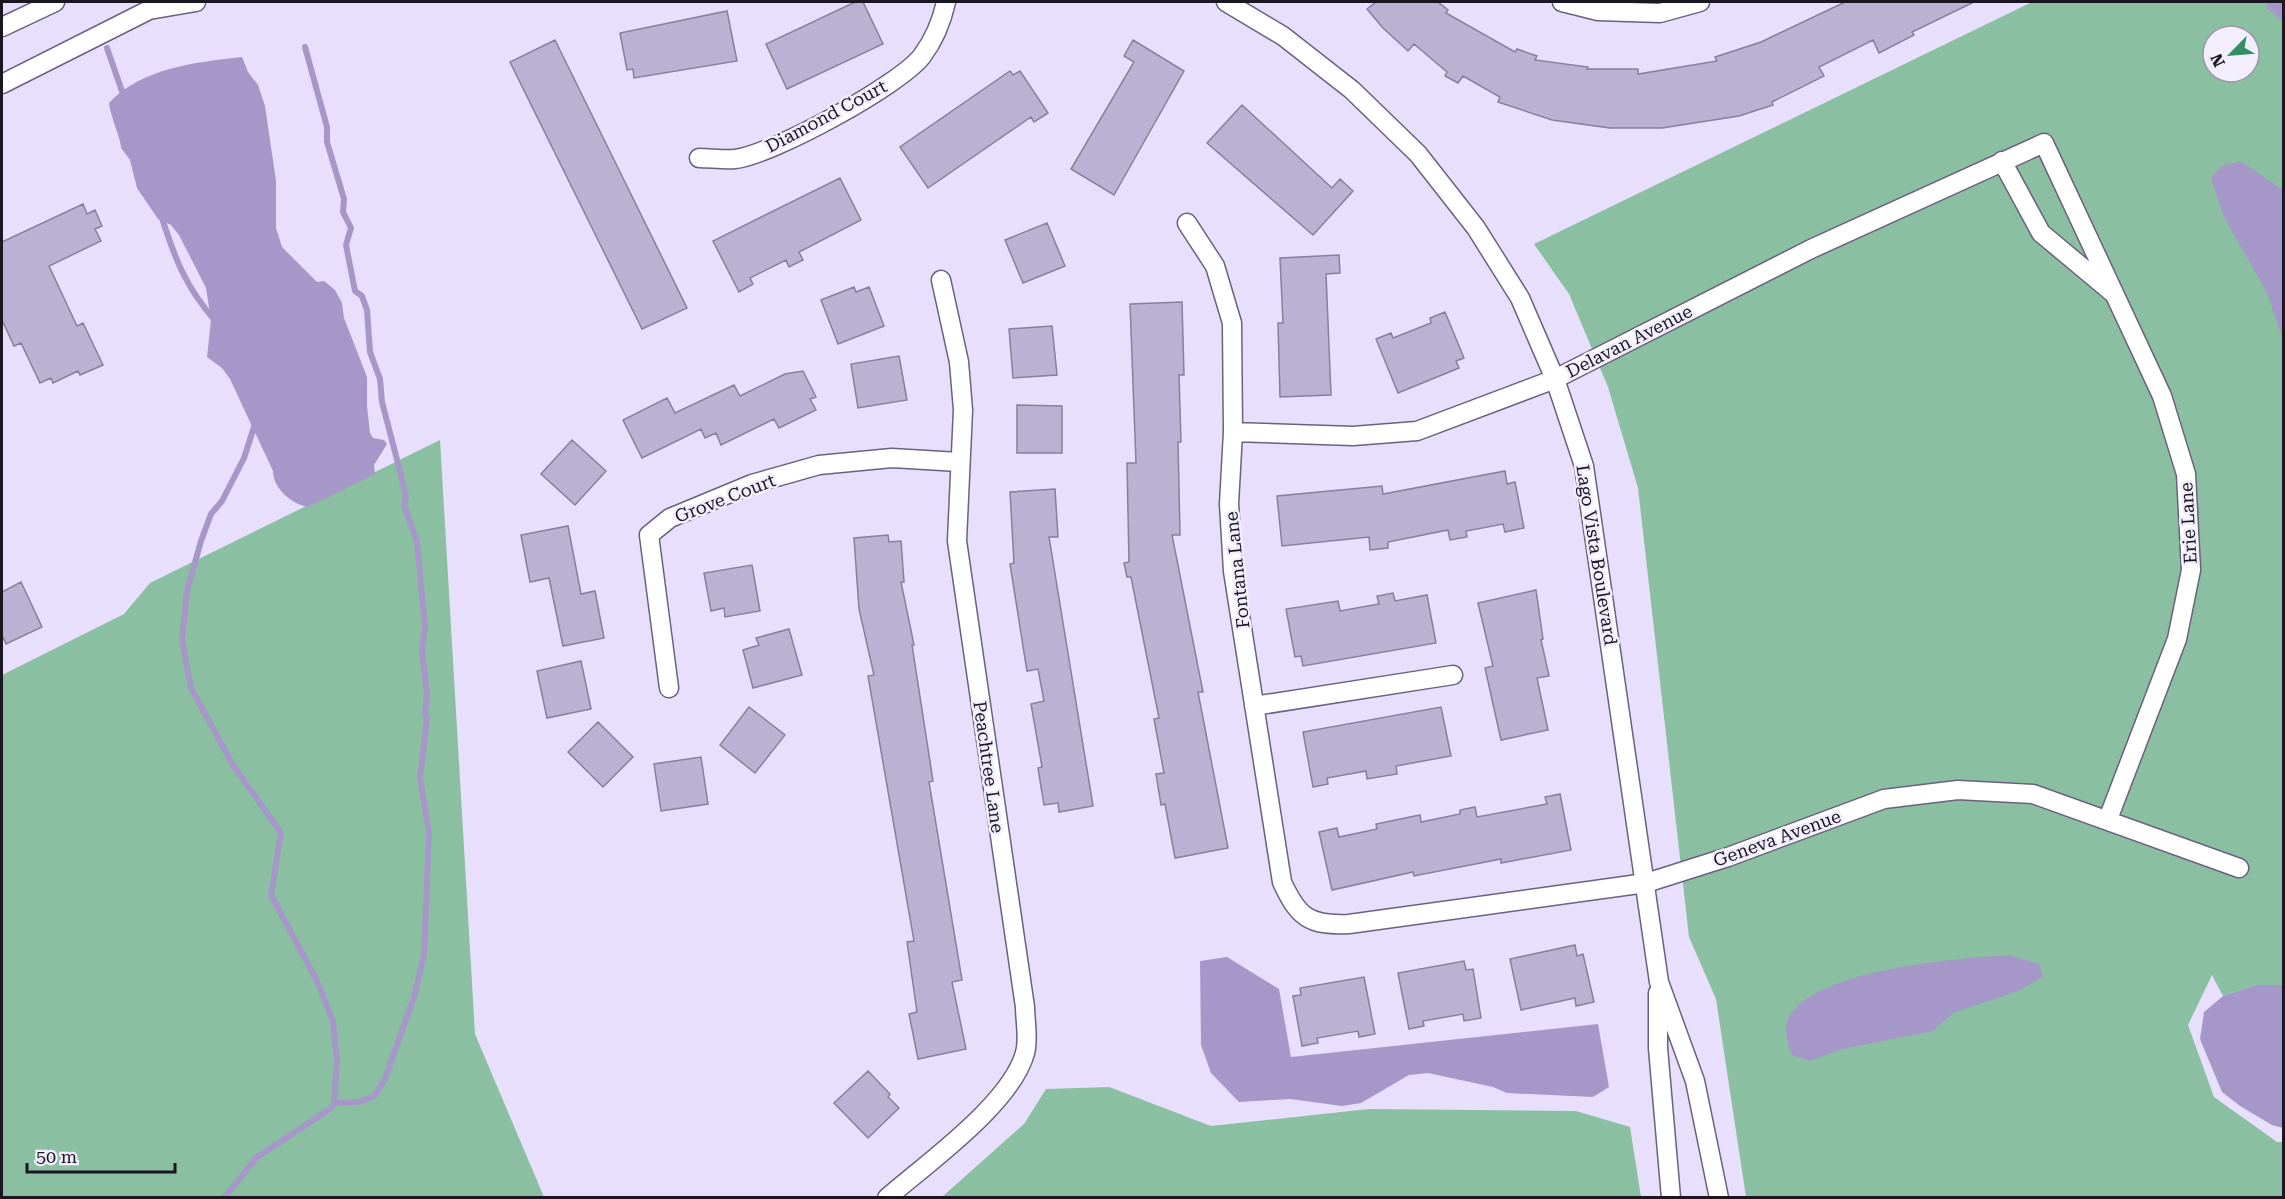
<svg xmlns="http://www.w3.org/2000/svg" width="2285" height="1199" viewBox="0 0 2285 1199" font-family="'Roboto Serif',serif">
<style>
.green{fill:#8abfa2;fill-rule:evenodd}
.water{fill:#a697c9}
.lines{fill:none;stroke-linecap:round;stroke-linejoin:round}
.stream{stroke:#a697c9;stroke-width:6}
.building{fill:#bbb1d3;stroke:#887f9e;stroke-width:1.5}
.minor-casing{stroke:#6b617f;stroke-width:21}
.minor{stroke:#fff;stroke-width:18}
.labels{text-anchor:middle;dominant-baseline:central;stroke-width:5;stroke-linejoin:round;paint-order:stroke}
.street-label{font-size:18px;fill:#1a1723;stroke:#f2eefd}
</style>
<rect width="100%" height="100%" fill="#e7dffb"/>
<path class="green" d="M 2032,2 L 2283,2 L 2283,985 L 2256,985 L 2223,996 L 2212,975 L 2188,1025 L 2214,1097 L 2277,1142 L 2283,1142 L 2283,1197 L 1746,1197 L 1716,999 L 1689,937 L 1638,488 L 1608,387 L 1569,294 L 1534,244 ZM 2213,36 L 2249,36 L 2249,72 L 2213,72 Z
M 440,440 L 475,1034 L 544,1197 L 2,1198 L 2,675 L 124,614 L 150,583 Z
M 1109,1087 L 1211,1126 L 1369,1109 L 1576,1111 L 1630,1127 L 1641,1197 L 942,1197 L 1024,1124 L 1046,1089 Z"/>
<path class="water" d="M 2266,2 L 2283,2 L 2283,21 L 2268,9 Z
M 242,57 L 248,72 L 258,85 L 265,106 L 276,181 L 276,228 L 282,247 L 317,282 L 324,281 L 335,290 L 342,303 L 344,318 L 367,377 L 367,406 L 370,433 L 373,438 L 384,440 L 387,444 L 374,465 L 375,474 L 308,507 C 291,504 273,488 273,471 L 230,379 L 222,368 L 207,357 L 211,320 L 206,288 L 179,235 L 171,225 L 158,219 L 137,188 L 130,160 L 121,148 C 122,142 110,115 109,103 C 141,68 197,62 242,57 Z
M 2240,161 L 2283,190 L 2283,340 L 2267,293 L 2223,215 L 2211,178 L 2220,167 Z
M 2010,955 L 2039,964 L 2043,977 L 2018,991 L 1953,1013 L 1933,1031 L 1842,1049 L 1810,1061 L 1792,1055 C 1787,1041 1782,1026 1792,1012 C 1825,969 1958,958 2010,955 Z
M 1227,957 L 1279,989 L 1291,1057 L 1598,1024 L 1609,1087 L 1593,1097 L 1507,1093 L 1493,1087 L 1428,1073 L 1409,1075 L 1361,1103 L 1342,1106 L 1290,1099 L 1239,1102 L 1211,1073 L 1201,1045 L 1200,961 Z
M 2256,985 L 2283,985 L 2283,1128 L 2272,1125 L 2240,1106 L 2222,1092 L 2200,1039 L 2204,1012 L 2223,996 Z"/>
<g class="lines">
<path class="stream" d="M 305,47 L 327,127 L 327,142 L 344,199 L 343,212 L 351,228 L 346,245 L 355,291 L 362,296 L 367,310 L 370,352 L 380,379 L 382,402 L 401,475 L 406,497 L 404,505 L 417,542 L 425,627 L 422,649 L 427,696 L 425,713 L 427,719 L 420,777 L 429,833 L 424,955 L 414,997 L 384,1081 L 374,1096 L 359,1102 L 334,1103
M 107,48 L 124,97
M 161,215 C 175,259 185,286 216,322
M 224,1198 L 257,1157 L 330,1109 L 334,1103 L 337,1061 L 333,1021 L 317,981 L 271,895 L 281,833 L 233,765 L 191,688 L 182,640 L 187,591 L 201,541 L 211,514 L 222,501 L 244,458 L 255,424"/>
</g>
<path class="building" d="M 855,2 L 863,2 L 883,44 L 787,89 L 766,44 Z
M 1376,2 L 1438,2 L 1448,10 L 1446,13 L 1515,52 L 1517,49 L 1537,56 L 1535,60 L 1588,67 L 1587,69 L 1638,69 L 1638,74 L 1717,61 L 1715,57 L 1761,42 L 1845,2 L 1974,2 L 1912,32 L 1914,35 L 1879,53 L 1873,40 L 1819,67 L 1824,76 L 1772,102 L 1773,105 L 1739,116 L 1662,128 L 1610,128 L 1552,120 L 1498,102 L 1500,97 L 1463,76 L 1458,83 L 1445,76 L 1447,72 L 1414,44 L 1408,51 L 1383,28 L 1367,9 Z
M 727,11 L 737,61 L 634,78 L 633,69 L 627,70 L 620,33 Z
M 555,40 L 687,308 L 642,329 L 510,62 Z
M 1133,40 L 1184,71 L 1114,195 L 1071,169 L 1134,62 L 1124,56 Z
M 1010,71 L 1013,75 L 1020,71 L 1048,113 L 1034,122 L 1031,117 L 928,188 L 900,147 Z
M 1242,105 L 1332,188 L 1340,179 L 1353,191 L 1313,235 L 1207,143 Z
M 840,178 L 861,220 L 799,252 L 803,260 L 789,267 L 786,260 L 750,278 L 753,284 L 739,292 L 713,241 Z
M 83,204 L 87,214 L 95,210 L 102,226 L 95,229 L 101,241 L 49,266 L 77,326 L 83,323 L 103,365 L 80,375 L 78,371 L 53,383 L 51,378 L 40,383 L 21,343 L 14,346 L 2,320 L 2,242 Z
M 1047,223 L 1065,266 L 1023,283 L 1005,240 Z
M 1339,255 L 1340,273 L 1326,274 L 1331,395 L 1280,397 L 1278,323 L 1283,323 L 1280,258 Z
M 854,287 L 856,292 L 869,287 L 884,326 L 838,344 L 821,300 Z
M 1182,302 L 1184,375 L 1179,375 L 1181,442 L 1178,442 L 1180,535 L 1172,535 L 1203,692 L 1198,692 L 1228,848 L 1175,858 L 1165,804 L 1161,805 L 1156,774 L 1164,773 L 1154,719 L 1159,718 L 1131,577 L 1127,577 L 1124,563 L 1129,562 L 1127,463 L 1136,463 L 1130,304 Z
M 1445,312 L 1464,358 L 1456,361 L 1459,368 L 1398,393 L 1376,339 L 1391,333 L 1393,338 L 1431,323 L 1430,318 Z
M 1052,326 L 1057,375 L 1013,378 L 1009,329 Z
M 899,356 L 907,400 L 858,408 L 851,364 Z
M 803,371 L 816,397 L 810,399 L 816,410 L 779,428 L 774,419 L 721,445 L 716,433 L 705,438 L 701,429 L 642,458 L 623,420 L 667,398 L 675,413 L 734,385 L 740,396 L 785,374 Z
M 1017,405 L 1062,406 L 1062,453 L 1017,453 Z
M 572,440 L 606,471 L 575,505 L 541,474 Z
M 1505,471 L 1507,484 L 1515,482 L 1524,528 L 1505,532 L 1503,524 L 1466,531 L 1467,537 L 1450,540 L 1448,530 L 1388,542 L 1388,548 L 1370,550 L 1369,537 L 1282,546 L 1277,496 L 1382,486 L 1383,494 Z
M 1055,489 L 1058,537 L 1049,537 L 1093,806 L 1059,812 L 1058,803 L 1044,805 L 1038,768 L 1042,767 L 1031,704 L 1044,701 L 1038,669 L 1027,671 L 1010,564 L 1014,563 L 1010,492 Z
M 568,526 L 581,594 L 595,591 L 604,638 L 563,646 L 549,578 L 530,582 L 521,535 Z
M 888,535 L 889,542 L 901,541 L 904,582 L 901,582 L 914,645 L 912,645 L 933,781 L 929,782 L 962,980 L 952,982 L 966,1049 L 918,1059 L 909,1014 L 917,1012 L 907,942 L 914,941 L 868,676 L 874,675 L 859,609 L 854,538 Z
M 752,565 L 760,611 L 725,617 L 724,608 L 711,611 L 704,573 Z
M 21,582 L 42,627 L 6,644 L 2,635 L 2,592 Z
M 1536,590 L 1543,639 L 1541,640 L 1549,676 L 1537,678 L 1548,730 L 1501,740 L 1485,668 L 1493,666 L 1478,603 Z
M 1393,593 L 1395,601 L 1427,595 L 1436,643 L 1303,666 L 1301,656 L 1295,657 L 1286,609 L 1338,601 L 1340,611 L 1379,604 L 1377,596 Z
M 789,629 L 802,675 L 753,688 L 743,650 L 759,645 L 756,638 Z
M 581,661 L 591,709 L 547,718 L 537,671 Z
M 749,707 L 785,735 L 755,773 L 720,745 Z
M 1441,707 L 1451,756 L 1396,766 L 1397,774 L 1367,779 L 1366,771 L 1327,778 L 1328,784 L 1313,787 L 1303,732 Z
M 598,722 L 633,757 L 603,787 L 568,752 Z
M 701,757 L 708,804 L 661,811 L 654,764 Z
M 1560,794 L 1571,850 L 1501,863 L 1501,859 L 1414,876 L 1413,872 L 1332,890 L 1319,832 L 1337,828 L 1339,837 L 1377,829 L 1376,824 L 1420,815 L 1421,822 L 1460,814 L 1460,810 L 1475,807 L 1477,817 L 1547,804 L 1545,797 Z
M 1575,945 L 1577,956 L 1583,954 L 1594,1002 L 1576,1006 L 1575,998 L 1521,1010 L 1510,959 Z
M 1464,961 L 1466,970 L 1473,969 L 1481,1018 L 1464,1021 L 1463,1014 L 1423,1021 L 1424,1026 L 1409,1029 L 1398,973 Z
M 1364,977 L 1375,1034 L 1359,1037 L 1358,1031 L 1317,1038 L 1318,1043 L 1302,1046 L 1293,996 L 1301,995 L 1300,988 Z
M 868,1071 L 890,1094 L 888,1097 L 899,1108 L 868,1138 L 834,1103 Z"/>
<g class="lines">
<defs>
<path id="minor" d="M 1226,2 L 1283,36 L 1352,90 L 1418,154 L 1476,228 L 1520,298 L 1555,379 L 1584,466 L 1659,982 L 1695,1081 L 1719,1198
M 1562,2 L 1598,11 L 1660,13 L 1700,2
M 2,27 L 55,2
M 2,84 L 149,10 L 196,2
M 699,158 C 710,158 724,160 735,159 C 772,155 900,85 922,56 C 934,40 942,20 946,2
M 2002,161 L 2041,233 L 2113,293
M 1187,223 L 1215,266 L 1232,323 L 1233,432 L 1229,504 L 1233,571 L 1282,882 C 1298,917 1309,926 1349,924 L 1646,883 L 1728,857 L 1884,799 L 1958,790 L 2033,794 L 2239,868
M 1233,432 L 1353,436 L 1417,431 L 1555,379 L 1811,249 L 2044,143 L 2162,396 L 2186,474 L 2191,570 L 2177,639 L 2108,819
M 669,688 L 649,535 L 670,518 L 752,484 L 819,465 L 892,458 L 959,462
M 1254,706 L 1453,675
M 1658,993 L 1658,1048 L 1671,1198
M 887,1198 C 927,1163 1011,1104 1025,1053 C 1029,1039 1025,1020 1025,1007 L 957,541 L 963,410 L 959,362 L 941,280"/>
</defs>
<use href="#minor" class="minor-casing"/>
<use href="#minor" class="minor"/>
</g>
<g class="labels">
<g class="street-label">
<text transform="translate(826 116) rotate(-28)">Diamond Court</text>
<text transform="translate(1629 341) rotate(-27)">Delavan Avenue</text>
<text transform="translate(725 498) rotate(-21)">Grove Court</text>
<text transform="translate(2188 523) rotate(-93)">Erie Lane</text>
<text transform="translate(1597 555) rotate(81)">Lago Vista Boulevard</text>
<text transform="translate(1237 570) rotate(-96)">Fontana Lane</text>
<text transform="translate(989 767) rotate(82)">Peachtree Lane</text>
<text transform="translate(1777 838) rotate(-20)">Geneva Avenue</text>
</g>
</g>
<rect width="2285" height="1199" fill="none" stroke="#1a1723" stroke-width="6"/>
<g transform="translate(2231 54) rotate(245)"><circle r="28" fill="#f2eefd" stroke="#9c98a6" stroke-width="1.5"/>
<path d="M0-4.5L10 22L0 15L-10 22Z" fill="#348e64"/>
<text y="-9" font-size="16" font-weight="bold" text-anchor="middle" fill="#1a1723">N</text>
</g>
<path d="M27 1163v9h148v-9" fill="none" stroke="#1a1723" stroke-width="3"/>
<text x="36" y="1163" font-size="18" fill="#1a1723" stroke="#f2eefd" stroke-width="4.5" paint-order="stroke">50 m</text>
</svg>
